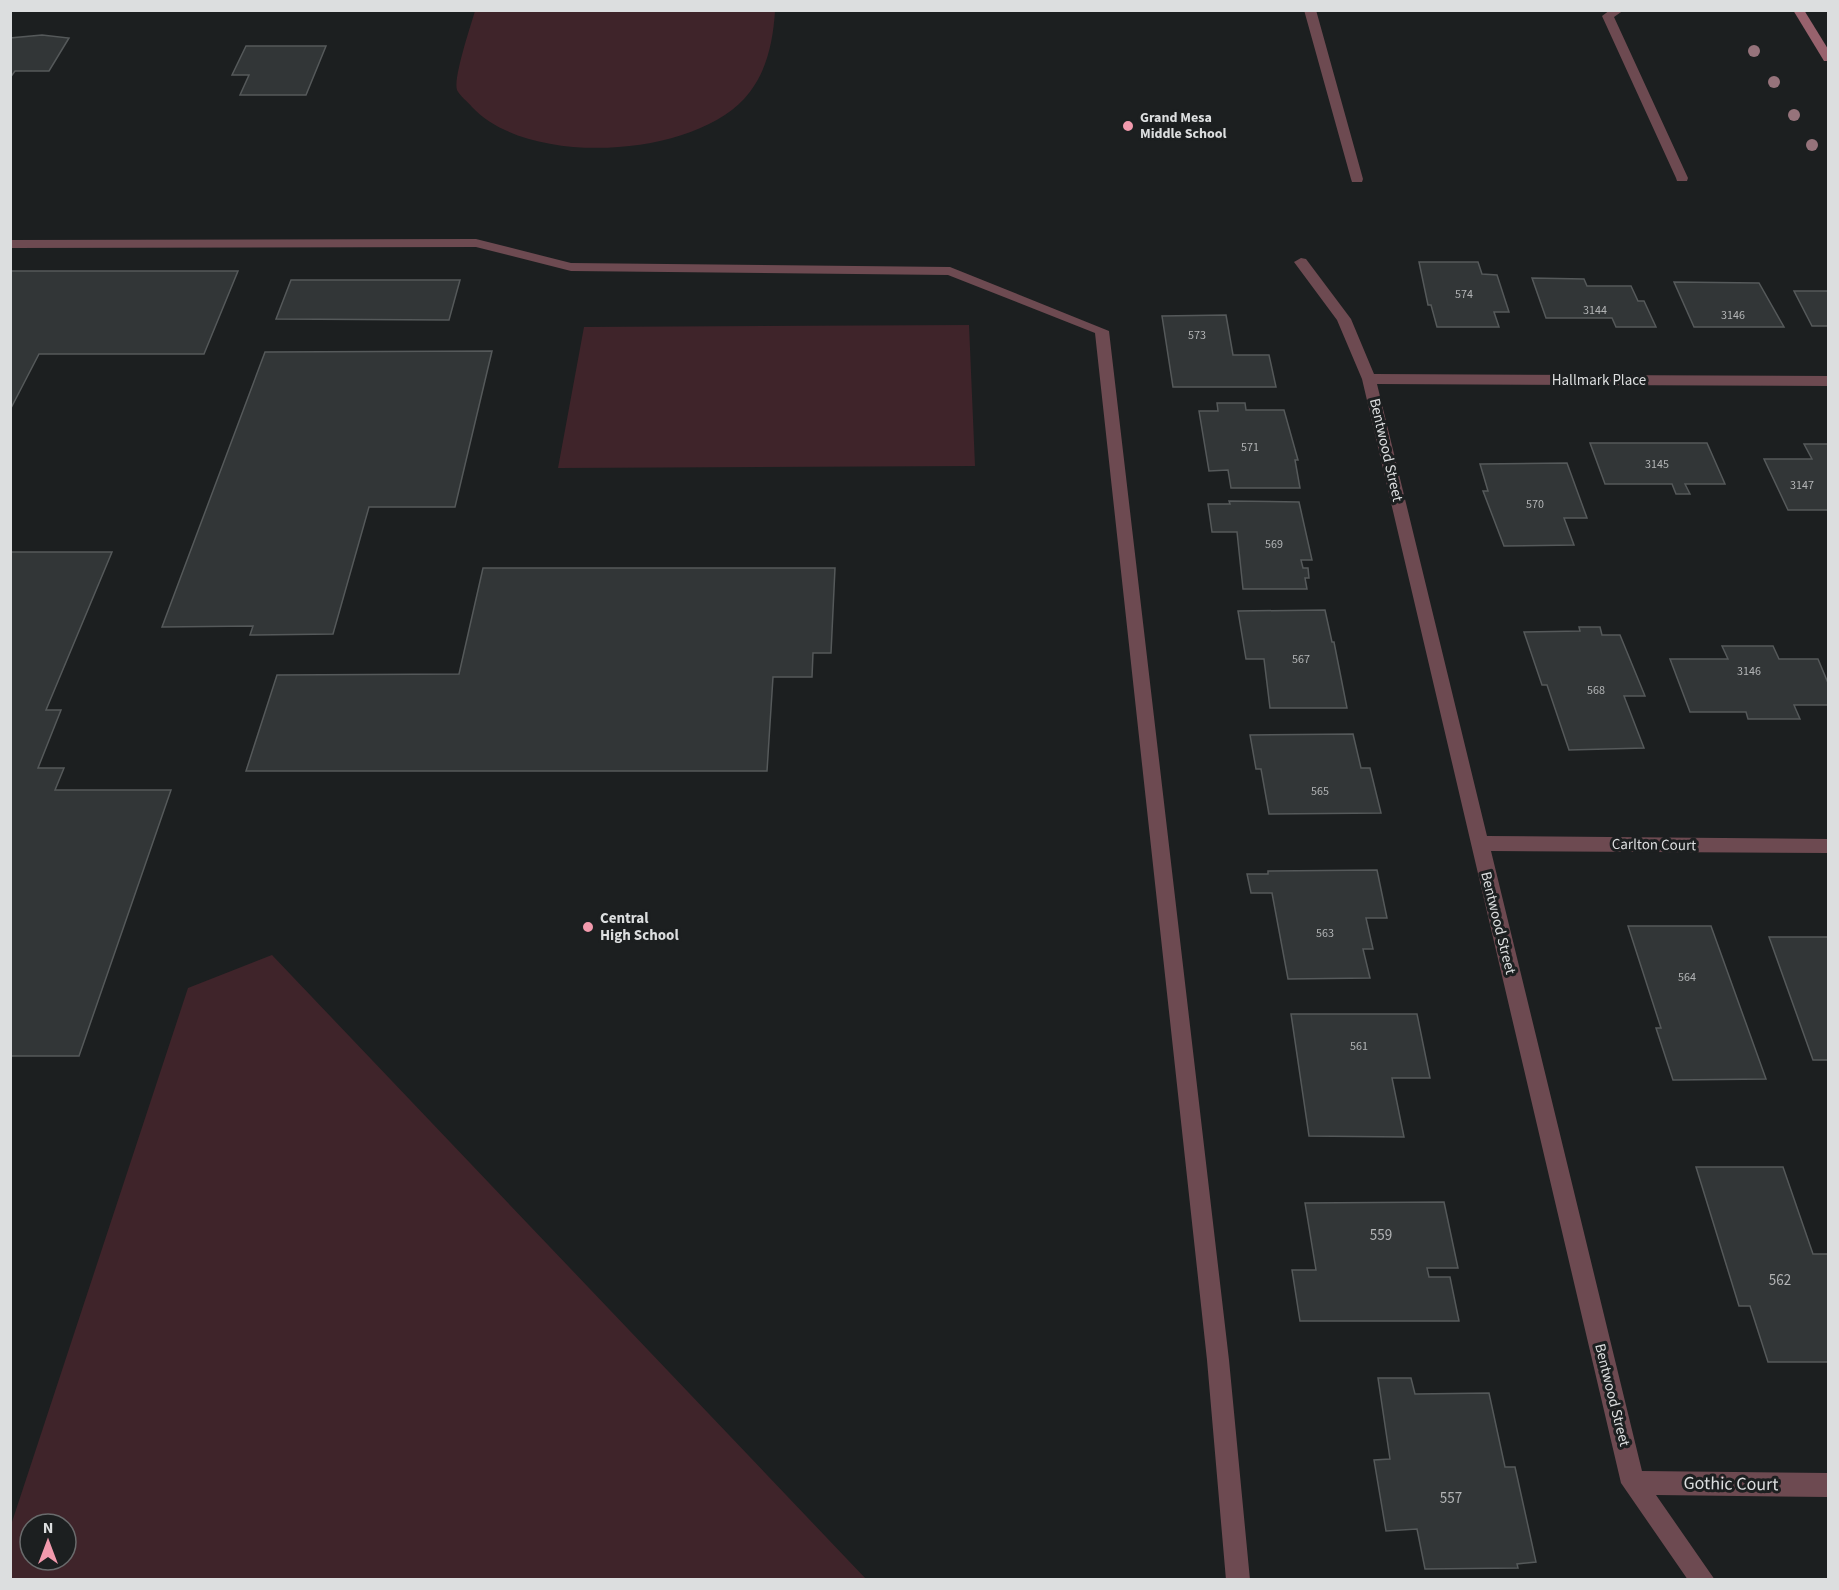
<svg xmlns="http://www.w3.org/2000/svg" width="1839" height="1590" viewBox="0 0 1839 1590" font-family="'Source Sans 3',sans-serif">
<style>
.green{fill:#3f242a;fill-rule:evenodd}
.building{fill:#323637;stroke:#55595a;stroke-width:1.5}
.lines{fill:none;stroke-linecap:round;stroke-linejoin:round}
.lane{fill:#6d4a51;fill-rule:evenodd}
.street{fill:#6d4a51;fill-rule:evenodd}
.secondary{fill:#98626d;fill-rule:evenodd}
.tree{fill:#96737b}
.poi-dot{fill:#f29aad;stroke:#1c1f20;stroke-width:2}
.labels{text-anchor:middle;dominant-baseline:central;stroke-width:6;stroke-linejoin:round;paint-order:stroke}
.number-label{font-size:12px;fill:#b2b4b5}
.far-poi-label{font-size:14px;font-weight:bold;fill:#dcdedf;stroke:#1c1f20;text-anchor:start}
.street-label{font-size:15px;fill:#dcdedf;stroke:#1c1f20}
.poi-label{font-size:15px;font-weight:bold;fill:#dcdedf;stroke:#1c1f20;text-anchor:start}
.near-number-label{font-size:15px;fill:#b2b4b5}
.near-street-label{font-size:18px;fill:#dcdedf;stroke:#1c1f20}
</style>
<rect width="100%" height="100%" fill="#1c1f20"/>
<path class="green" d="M 475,11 L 475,10 L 775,11 C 773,43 766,75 744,99 C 689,158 528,167 472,107 C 468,102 460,96 457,90 C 453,78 471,25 475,11 Z
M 969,325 L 975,466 L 558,468 L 584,327 Z
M 272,955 L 866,1579 L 11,1579 L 11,1525 L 188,988 ZM 30,1524 L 66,1524 L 66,1560 L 30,1560 Z"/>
<path class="building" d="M 42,35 L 69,38 L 49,71 L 15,71 L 10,78 L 10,38 Z
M 246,46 L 326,46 L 306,95 L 240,95 L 249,75 L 232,75 Z
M 1419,262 L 1478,262 L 1482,274 L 1497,275 L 1509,312 L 1494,312 L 1499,327 L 1437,327 L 1431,305 L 1428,305 Z
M 10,271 L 238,271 L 204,354 L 39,354 L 10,410 Z
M 1532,278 L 1584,279 L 1587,286 L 1631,286 L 1638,301 L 1644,301 L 1656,327 L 1616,327 L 1612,318 L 1546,318 Z
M 291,280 L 460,280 L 449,320 L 276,319 Z
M 1674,282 L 1759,283 L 1784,327 L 1694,327 Z
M 1794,291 L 1828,291 L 1828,326 L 1812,326 Z
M 1226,315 L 1233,355 L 1269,355 L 1276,387 L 1173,387 L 1162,316 Z
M 492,351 L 455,507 L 369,507 L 333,634 L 250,635 L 253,626 L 162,627 L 265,352 Z
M 1217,403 L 1245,403 L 1246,410 L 1284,410 L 1298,460 L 1295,460 L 1300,488 L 1231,488 L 1228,470 L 1209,471 L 1199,411 L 1218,411 Z
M 1590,443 L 1707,443 L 1725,484 L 1685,484 L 1690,494 L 1676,494 L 1672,484 L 1605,484 Z
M 1804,444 L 1828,444 L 1828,510 L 1788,510 L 1764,459 L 1812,459 Z
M 1567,463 L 1587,518 L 1564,518 L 1574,545 L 1504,546 L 1483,491 L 1488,491 L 1480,464 Z
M 1229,501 L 1299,502 L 1312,560 L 1301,560 L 1303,568 L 1308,568 L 1309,578 L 1305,578 L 1307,589 L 1243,589 L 1237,532 L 1212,532 L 1208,504 L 1230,504 Z
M 10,552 L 112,552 L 46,710 L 61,710 L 38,768 L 64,768 L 55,790 L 171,790 L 79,1056 L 10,1056 Z
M 483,568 L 835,568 L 831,653 L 813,653 L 812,677 L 773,677 L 767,771 L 246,771 L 277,675 L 459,674 Z
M 1325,610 L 1332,642 L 1334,642 L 1347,708 L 1270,708 L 1264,659 L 1246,659 L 1238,611 Z
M 1579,627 L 1600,627 L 1602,635 L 1620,635 L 1645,696 L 1624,696 L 1644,748 L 1569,750 L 1547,685 L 1542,685 L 1524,632 L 1580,631 Z
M 1722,646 L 1773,646 L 1779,659 L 1818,659 L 1828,683 L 1828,705 L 1794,705 L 1800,719 L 1748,719 L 1746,712 L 1690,712 L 1670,659 L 1728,659 Z
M 1353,734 L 1361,768 L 1370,768 L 1381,813 L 1269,814 L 1261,769 L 1256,769 L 1250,735 Z
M 1377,870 L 1387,918 L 1366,918 L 1373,949 L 1363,949 L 1370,978 L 1288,979 L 1272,893 L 1251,893 L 1247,874 L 1268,874 L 1268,871 Z
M 1628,926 L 1711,926 L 1766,1079 L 1673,1080 L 1656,1028 L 1661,1028 Z
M 1769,937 L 1828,937 L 1828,1060 L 1813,1060 Z
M 1291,1014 L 1417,1014 L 1430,1078 L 1392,1078 L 1404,1137 L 1309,1136 Z
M 1696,1167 L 1783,1167 L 1813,1254 L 1828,1254 L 1828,1362 L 1768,1362 L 1750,1306 L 1739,1306 Z
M 1444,1202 L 1458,1268 L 1427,1268 L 1429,1277 L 1450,1277 L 1459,1321 L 1300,1321 L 1292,1270 L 1316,1270 L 1305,1203 Z
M 1378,1378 L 1411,1378 L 1415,1394 L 1489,1393 L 1505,1467 L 1515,1467 L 1536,1562 L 1517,1564 L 1518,1568 L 1425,1569 L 1417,1529 L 1386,1531 L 1374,1460 L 1390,1459 Z"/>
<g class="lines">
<path class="lane" d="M 1304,10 L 1316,10 L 1363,179 L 1362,182 L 1352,182 L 1351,179 Z
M 1610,10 L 1624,10 L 1614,17 L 1688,178 L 1687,181 L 1677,181 L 1676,178 L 1602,16 Z
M 476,239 L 571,263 L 950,267 L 1109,331 L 1229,1360 L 1250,1580 L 1226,1580 L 1207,1360 L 1095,333 L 948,275 L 571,271 L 476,247 L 10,248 L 10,240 Z"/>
<path class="street" d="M 1301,258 L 1306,259 L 1351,319 L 1374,374 L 1828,376 L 1828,386 L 1377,384 L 1487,836 L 1828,839 L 1828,853 L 1491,851 L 1642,1471 L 1828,1473 L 1828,1497 L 1656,1495 L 1715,1580 L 1688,1580 L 1621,1483 L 1362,379 L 1337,320 L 1294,262 Z"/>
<path class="secondary" d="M 1793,10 L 1804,10 L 1828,49 L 1828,61 L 1824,61 Z"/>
</g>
<g class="tree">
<circle cx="1754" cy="51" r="6"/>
<circle cx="1774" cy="82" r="6"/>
<circle cx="1794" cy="115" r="6"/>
<circle cx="1812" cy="145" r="6"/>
</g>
<g class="poi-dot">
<circle cx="1128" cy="126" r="6"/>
<circle cx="588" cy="927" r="6"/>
</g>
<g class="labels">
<g class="number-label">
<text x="1464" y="294">574</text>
<text x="1595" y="310">3144</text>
<text x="1733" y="315">3146</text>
<text x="1197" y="335">573</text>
<text x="1250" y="447">571</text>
<text x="1657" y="464">3145</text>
<text x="1802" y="485">3147</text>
<text x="1535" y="504">570</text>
<text x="1274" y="544">569</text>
<text x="1301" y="659">567</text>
<text x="1749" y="671">3146</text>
<text x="1596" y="690">568</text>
<text x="1320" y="791">565</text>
<text x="1325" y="933">563</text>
<text x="1687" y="977">564</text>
<text x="1359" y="1046">561</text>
</g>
<g class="far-poi-label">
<text x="1140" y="118">Grand Mesa<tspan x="1140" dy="16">Middle School</tspan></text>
</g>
<g class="street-label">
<text x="1599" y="380">Hallmark Place</text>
<text transform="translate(1386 450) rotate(77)">Bentwood Street</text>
<text transform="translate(1654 845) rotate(1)">Carlton Court</text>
<text transform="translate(1498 923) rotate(76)">Bentwood Street</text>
<text transform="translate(1612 1395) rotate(76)">Bentwood Street</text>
</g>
<g class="poi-label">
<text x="600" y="918">Central<tspan x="600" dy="17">High School</tspan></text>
</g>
<g class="near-number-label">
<text x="1381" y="1235">559</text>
<text x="1780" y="1280">562</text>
<text x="1451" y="1498">557</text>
</g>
<g class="near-street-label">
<text transform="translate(1731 1484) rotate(1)">Gothic Court</text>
</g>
</g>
<rect width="1839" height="1590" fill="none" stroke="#dcdedf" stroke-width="24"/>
<g transform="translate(48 1542)"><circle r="28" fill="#1c1f20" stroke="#696b6c" stroke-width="1.5"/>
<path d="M0-4.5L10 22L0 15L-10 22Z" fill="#f29aad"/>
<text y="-9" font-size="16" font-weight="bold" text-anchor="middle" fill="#dcdedf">N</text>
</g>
</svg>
